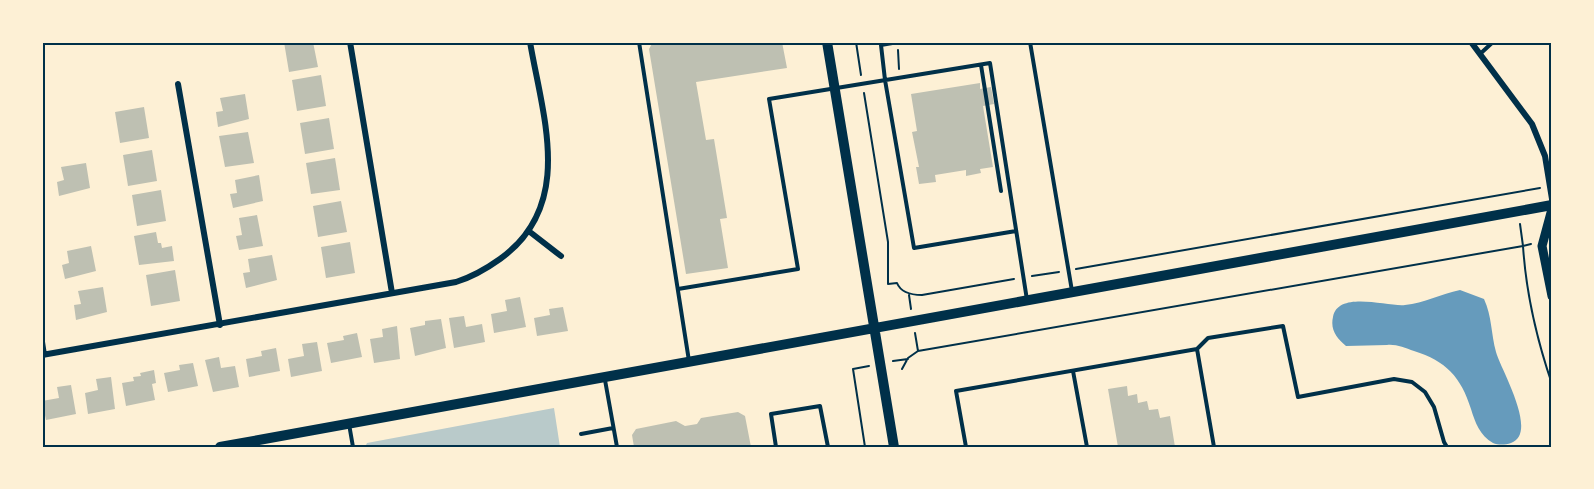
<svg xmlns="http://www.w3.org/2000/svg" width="1594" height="489" viewBox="0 0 1594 489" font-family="Roboto,sans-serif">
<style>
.green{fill:#b9caca}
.water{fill:#669bbc}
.building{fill:#bec0b2}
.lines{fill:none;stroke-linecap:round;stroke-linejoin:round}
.path{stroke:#003049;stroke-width:2}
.service{stroke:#003049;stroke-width:4}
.minor{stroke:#003049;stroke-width:6}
.tertiary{stroke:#003049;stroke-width:9}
.secondary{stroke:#003049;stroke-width:10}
.neatline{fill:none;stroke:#003049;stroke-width:2}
</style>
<rect width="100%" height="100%" fill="#fdf0d5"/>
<path class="green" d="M 554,408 L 560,447 L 365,447 L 367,443 Z"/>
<path class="water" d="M 1460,290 L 1484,299 C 1492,316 1491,334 1496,352 C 1501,370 1539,433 1511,443 C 1505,445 1498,445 1493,443 C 1480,436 1475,422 1471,409 C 1461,377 1446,361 1414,351 C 1405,348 1396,344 1387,345 C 1373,345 1360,346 1346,346 C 1337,338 1330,330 1333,317 C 1338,290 1388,307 1405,305 C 1424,303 1441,294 1460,290 Z"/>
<path class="building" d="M 284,42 L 313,42 L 318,67 L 289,72 Z
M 653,42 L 782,42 L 787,68 L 696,82 L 706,140 L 714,139 L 727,218 L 720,219 L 728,268 L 686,274 L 649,49 Z
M 321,75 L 326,106 L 297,111 L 292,80 Z
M 980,83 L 980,89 L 991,87 L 994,104 L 983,106 L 993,167 L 980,169 L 981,173 L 966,176 L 966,170 L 935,175 L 936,182 L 919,184 L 916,167 L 919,167 L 912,132 L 917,131 L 911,94 Z
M 245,94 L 249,119 L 218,127 L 216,112 L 223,111 L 220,98 Z
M 144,107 L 149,138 L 120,143 L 115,112 Z
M 329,118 L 334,149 L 305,154 L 300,123 Z
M 248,132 L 254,163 L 225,167 L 219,136 Z
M 152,150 L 157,181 L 128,186 L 123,155 Z
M 335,158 L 340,190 L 311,194 L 306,163 Z
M 86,163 L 90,188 L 59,196 L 57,182 L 64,180 L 61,167 Z
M 259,175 L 263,201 L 233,208 L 230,194 L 237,193 L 235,180 Z
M 161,190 L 166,221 L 137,226 L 132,195 Z
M 341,201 L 347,232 L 318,237 L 313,206 Z
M 257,215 L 263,246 L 239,250 L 236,236 L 242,235 L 239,218 Z
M 156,232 L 158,243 L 161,243 L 162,248 L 172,246 L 174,261 L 139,265 L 134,236 Z
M 350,242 L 355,273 L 326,278 L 321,247 Z
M 91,246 L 96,271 L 65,279 L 62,265 L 69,263 L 67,251 Z
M 272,255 L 277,280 L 246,288 L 243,273 L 250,272 L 248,259 Z
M 175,270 L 180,301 L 151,306 L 146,275 Z
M 103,287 L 107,312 L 76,320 L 74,305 L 81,304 L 78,291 Z
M 520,297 L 526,327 L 494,333 L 491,314 L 507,311 L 505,300 Z
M 563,307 L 568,331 L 537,336 L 534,318 L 550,315 L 549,309 Z
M 464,316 L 466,327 L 482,324 L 485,342 L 454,348 L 449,318 Z
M 441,319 L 446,348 L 415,356 L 410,328 L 425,325 L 425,321 Z
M 397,326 L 400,359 L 374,363 L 370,339 L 383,337 L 382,329 Z
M 357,333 L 362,357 L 331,363 L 327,343 L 344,340 L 343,336 Z
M 317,342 L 322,371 L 291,377 L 288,359 L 304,356 L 302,344 Z
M 276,348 L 280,371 L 249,377 L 246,359 L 262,356 L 261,351 Z
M 219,357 L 221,368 L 235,366 L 239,387 L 213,392 L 205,360 Z
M 193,363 L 198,386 L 168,392 L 164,373 L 180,370 L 179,365 Z
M 154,370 L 156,383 L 152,384 L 155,400 L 126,406 L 122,383 L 134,381 L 133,377 L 141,376 L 140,373 Z
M 111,377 L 115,409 L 88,414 L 85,393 L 98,390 L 96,379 Z
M 71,385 L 76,414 L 46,420 L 42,401 L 59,398 L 57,387 Z
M 1127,386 L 1128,396 L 1137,394 L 1138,403 L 1147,401 L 1149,410 L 1158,409 L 1160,418 L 1170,416 L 1175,447 L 1118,447 L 1108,389 Z
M 738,412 L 745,416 L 751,447 L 634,447 L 632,435 L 636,429 L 676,421 L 685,426 L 697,424 L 701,418 Z"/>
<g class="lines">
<path class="path" d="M 856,42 L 861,75
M 898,50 L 899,69
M 864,93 L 888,242 L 888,284 L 897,283 C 901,293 912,295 922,295 L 1014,279
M 1520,224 L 1523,246 L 1531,244
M 1076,269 L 1540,188
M 1032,276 L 1059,272
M 909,295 L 911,309
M 915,333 L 918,351
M 893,361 L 908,359
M 902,369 L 908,358 L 918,351 L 1523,246 C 1526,292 1537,340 1552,384
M 865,447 L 853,369 L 869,366"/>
<path class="service" d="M 639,42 L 689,361
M 898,42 L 881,45 L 885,80 L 914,248 L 1016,231
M 1030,42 L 1072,291
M 1480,54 L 1493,42
M 981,65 L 1001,191
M 678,289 L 798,269 L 769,99 L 990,63 L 1027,300
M 1197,349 L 1214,447
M 1073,371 L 1087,447
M 605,380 L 617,447
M 349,424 L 353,447
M 581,434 L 613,428
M 776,447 L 771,414 L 820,406 L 828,447
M 966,447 L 956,391 L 1197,349 L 1208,338 L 1283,326 L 1298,397 L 1394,379 L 1412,382 L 1425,392 L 1434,407 L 1444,442 L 1447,447"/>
<path class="minor" d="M 350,42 L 392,293
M 1471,42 L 1532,124 L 1545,156 L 1552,199
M 178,84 L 220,325
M 530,232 L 561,256
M 42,342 L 44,355
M 42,355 L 456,282 C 472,277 486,269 500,259 C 575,205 543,118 530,42"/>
<path class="tertiary" d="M 1552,209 L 1542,246 L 1552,296"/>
<path class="secondary" d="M 827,42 L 894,447
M 220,447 L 1552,205"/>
</g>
<rect width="1594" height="489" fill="none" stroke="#fdf0d5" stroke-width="87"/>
<rect x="44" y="44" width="1506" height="402" class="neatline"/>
</svg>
